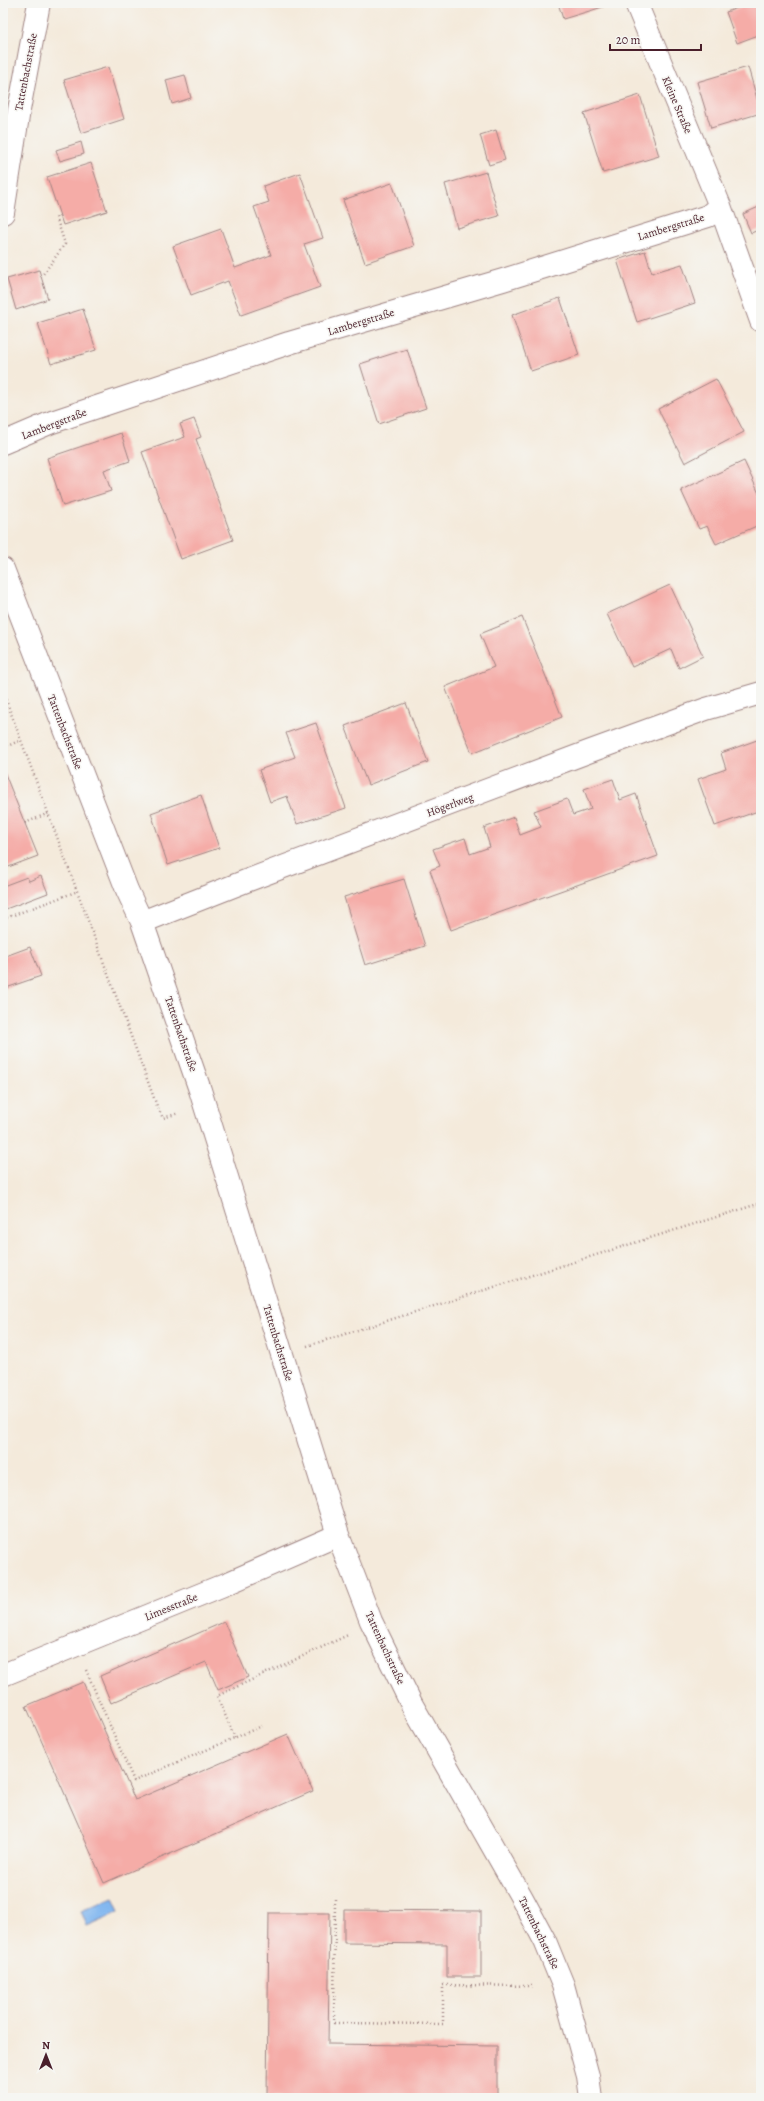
<svg xmlns="http://www.w3.org/2000/svg" width="764" height="2101" viewBox="0 0 764 2101" font-family="Alegreya,serif">
<style>
.water{fill:#82b7f0;stroke:#666b8e}
.building{fill:#f5aca7}
.lines{fill:none;stroke-linecap:round;stroke-linejoin:round}
.minor-casing{stroke:#9f8483;stroke-width:24}
.path{stroke:#9f8483;stroke-width:2.5;stroke-dasharray:1 3;stroke-linecap:butt}
.minor{stroke:#fff;stroke-width:22}
.labels{text-anchor:middle;dominant-baseline:central;stroke-width:3;stroke-linejoin:round;paint-order:stroke}
.street-label{font-size:11px;fill:#4a1f2b;stroke:#f6f6f2}
</style>
<rect width="100%" height="100%" fill="#f6f6f2"/>
<filter id="ink" filterUnits="userSpaceOnUse"><feTurbulence type="fractalNoise" baseFrequency=".025" numOctaves="2"/><feDisplacementMap in="SourceGraphic" scale="8" xChannelSelector="R" yChannelSelector="G"/><feConvolveMatrix kernelMatrix="1 2 1 2 8 2 1 2 1" color-interpolation-filters="sRGB"/></filter>
<filter id="wash" filterUnits="userSpaceOnUse"><feTurbulence type="fractalNoise" baseFrequency=".012" numOctaves="4" result="noise"/><feDisplacementMap in="SourceGraphic" scale="16" xChannelSelector="R" yChannelSelector="G"/><feGaussianBlur stdDeviation="0.9" result="paint"/><feColorMatrix in="noise" values="0 0 0 0 0 0 0 0 0 0 0 0 0 0 0 0 0 1.4 0 .05"/><feComposite in="paint" operator="in"/></filter>
<g filter="url(#wash)">
<rect width="100%" height="100%" fill="#f4eadb"/>
<path class="water" d="M 113,1897 L 119,1912 L 87,1926 L 81,1911 Z"/>
<g id="blocks">
<path class="building" d="M 558,3 L 605,3 L 606,6 L 563,19 Z
M 752,3 L 761,3 L 761,34 L 737,43 L 726,12 Z
M 108,67 L 124,119 L 81,133 L 64,80 Z
M 748,67 L 761,113 L 711,128 L 697,82 Z
M 185,75 L 191,98 L 172,104 L 166,80 Z
M 640,95 L 659,156 L 603,173 L 584,113 Z
M 496,130 L 505,160 L 489,165 L 480,135 Z
M 81,142 L 84,154 L 60,161 L 56,150 Z
M 91,163 L 107,211 L 63,225 L 47,177 Z
M 486,172 L 499,216 L 457,228 L 445,184 Z
M 300,173 L 323,238 L 304,244 L 320,287 L 241,315 L 228,281 L 191,295 L 173,246 L 221,229 L 235,268 L 271,255 L 254,207 L 269,202 L 263,186 Z
M 392,183 L 414,246 L 365,263 L 343,200 Z
M 761,206 L 761,229 L 751,233 L 743,214 Z
M 645,251 L 652,273 L 682,264 L 695,303 L 637,322 L 617,260 Z
M 39,270 L 48,299 L 16,310 L 7,279 Z
M 560,298 L 579,355 L 531,371 L 512,315 Z
M 83,309 L 96,350 L 51,364 L 38,323 Z
M 407,349 L 426,408 L 379,424 L 360,364 Z
M 716,379 L 744,432 L 685,463 L 658,409 Z
M 194,419 L 201,437 L 196,439 L 233,540 L 181,559 L 142,452 L 185,437 L 180,424 Z
M 121,433 L 130,461 L 104,470 L 111,491 L 63,506 L 47,458 Z
M 744,461 L 761,498 L 761,524 L 716,544 L 707,526 L 699,529 L 681,490 Z
M 670,585 L 703,656 L 679,668 L 671,649 L 632,667 L 607,614 Z
M 522,617 L 562,717 L 472,753 L 445,687 L 494,667 L 480,634 Z
M 406,703 L 428,762 L 368,785 L 345,726 Z
M 316,723 L 346,808 L 297,824 L 287,796 L 270,802 L 259,770 L 295,757 L 286,733 Z
M 757,740 L 761,753 L 761,810 L 715,826 L 698,779 L 726,769 L 721,753 Z
M 3,769 L 38,856 L 3,869 Z
M 613,779 L 620,800 L 636,794 L 658,856 L 451,930 L 430,870 L 440,866 L 433,849 L 465,838 L 470,854 L 490,847 L 484,828 L 514,817 L 520,835 L 541,827 L 534,811 L 567,799 L 573,815 L 591,809 L 584,789 Z
M 201,795 L 219,848 L 168,865 L 151,813 Z
M 41,876 L 48,893 L 3,910 L 3,886 L 27,877 L 29,881 Z
M 404,879 L 425,946 L 365,965 L 344,897 Z
M 30,947 L 41,976 L 3,989 L 3,957 Z
M 224,1622 L 248,1677 L 218,1690 L 206,1662 L 111,1703 L 100,1676 Z
M 83,1682 L 135,1800 L 288,1734 L 313,1791 L 104,1883 L 26,1706 Z
M 344,1910 L 481,1911 L 481,1977 L 447,1977 L 447,1944 L 344,1943 Z
M 269,1913 L 330,1913 L 328,2044 L 497,2046 L 497,2098 L 267,2098 Z"/>
</g>
</g>
<g filter="url(#ink)">
<use href="#blocks" fill-opacity="0" stroke="#9f8483" stroke-width="1"/>
<g class="lines">
<defs>
<path id="minor" d="M 636,3 L 720,206 L 761,321
M 3,213 L 19,110 L 39,3
M 3,443 L 52,422 L 289,343 L 503,280 L 708,216 L 720,206
M 3,569 L 127,890 L 142,922 L 200,1090 L 338,1535 L 371,1621 L 412,1705 L 522,1898 L 545,1941 L 563,1985 L 588,2076 L 591,2098
M 142,922 L 246,881 L 588,752 L 706,709 L 761,693
M 3,1675 L 226,1584 L 338,1535"/>
</defs>
<use href="#minor" class="minor-casing"/>
<path class="path" d="M 41,277 L 65,244 L 56,217 L 60,216
M 3,692 L 157,1106 L 163,1118 L 179,1113
M 3,748 L 21,740
M 25,823 L 49,813
M 3,919 L 78,891
M 307,1346 L 761,1203
M 86,1670 L 134,1781 L 262,1726
M 235,1738 L 217,1696 L 348,1635
M 335,1899 L 334,2023 L 443,2024 L 443,1985 L 534,1986"/>
<use href="#minor" class="minor"/>
</g>
</g>
<g class="labels">
<g class="street-label">
<text transform="translate(26 72) rotate(-79)">Tattenbachstraße</text>
<text transform="translate(677 105) rotate(67)">Kleine Straße</text>
<text transform="translate(671 227) rotate(-17)">Lambergstraße</text>
<text transform="translate(361 322) rotate(-17)">Lambergstraße</text>
<text transform="translate(54 424) rotate(-21)">Lambergstraße</text>
<text transform="translate(65 732) rotate(69)">Tattenbachstraße</text>
<text transform="translate(450 805) rotate(-20)">Högerlweg</text>
<text transform="translate(181 1034) rotate(71)">Tattenbachstraße</text>
<text transform="translate(278 1343) rotate(73)">Tattenbachstraße</text>
<text transform="translate(171 1607) rotate(-22)">Limesstraße</text>
<text transform="translate(385 1648) rotate(65)">Tattenbachstraße</text>
<text transform="translate(539 1933) rotate(64)">Tattenbachstraße</text>
</g>
</g>
<rect width="764" height="2101" fill="none" stroke="#f6f6f2" stroke-width="16"/>
<g transform="translate(46 2055)" stroke="#f6f6f2" stroke-width="3" paint-order="stroke">
<path d="M0-3L7 15L0 10L-7 15Z" fill="#4a1f2b"/>
<text y="-6" font-size="11" font-weight="bold" text-anchor="middle" fill="#4a1f2b">N</text>
</g>
<path d="M610 44v6h91v-6" fill="none" stroke="#4a1f2b" stroke-width="2"/>
<text x="616" y="44" font-size="12" fill="#4a1f2b" stroke="#f6f6f2" stroke-width="3" paint-order="stroke">20 m</text>
</svg>
